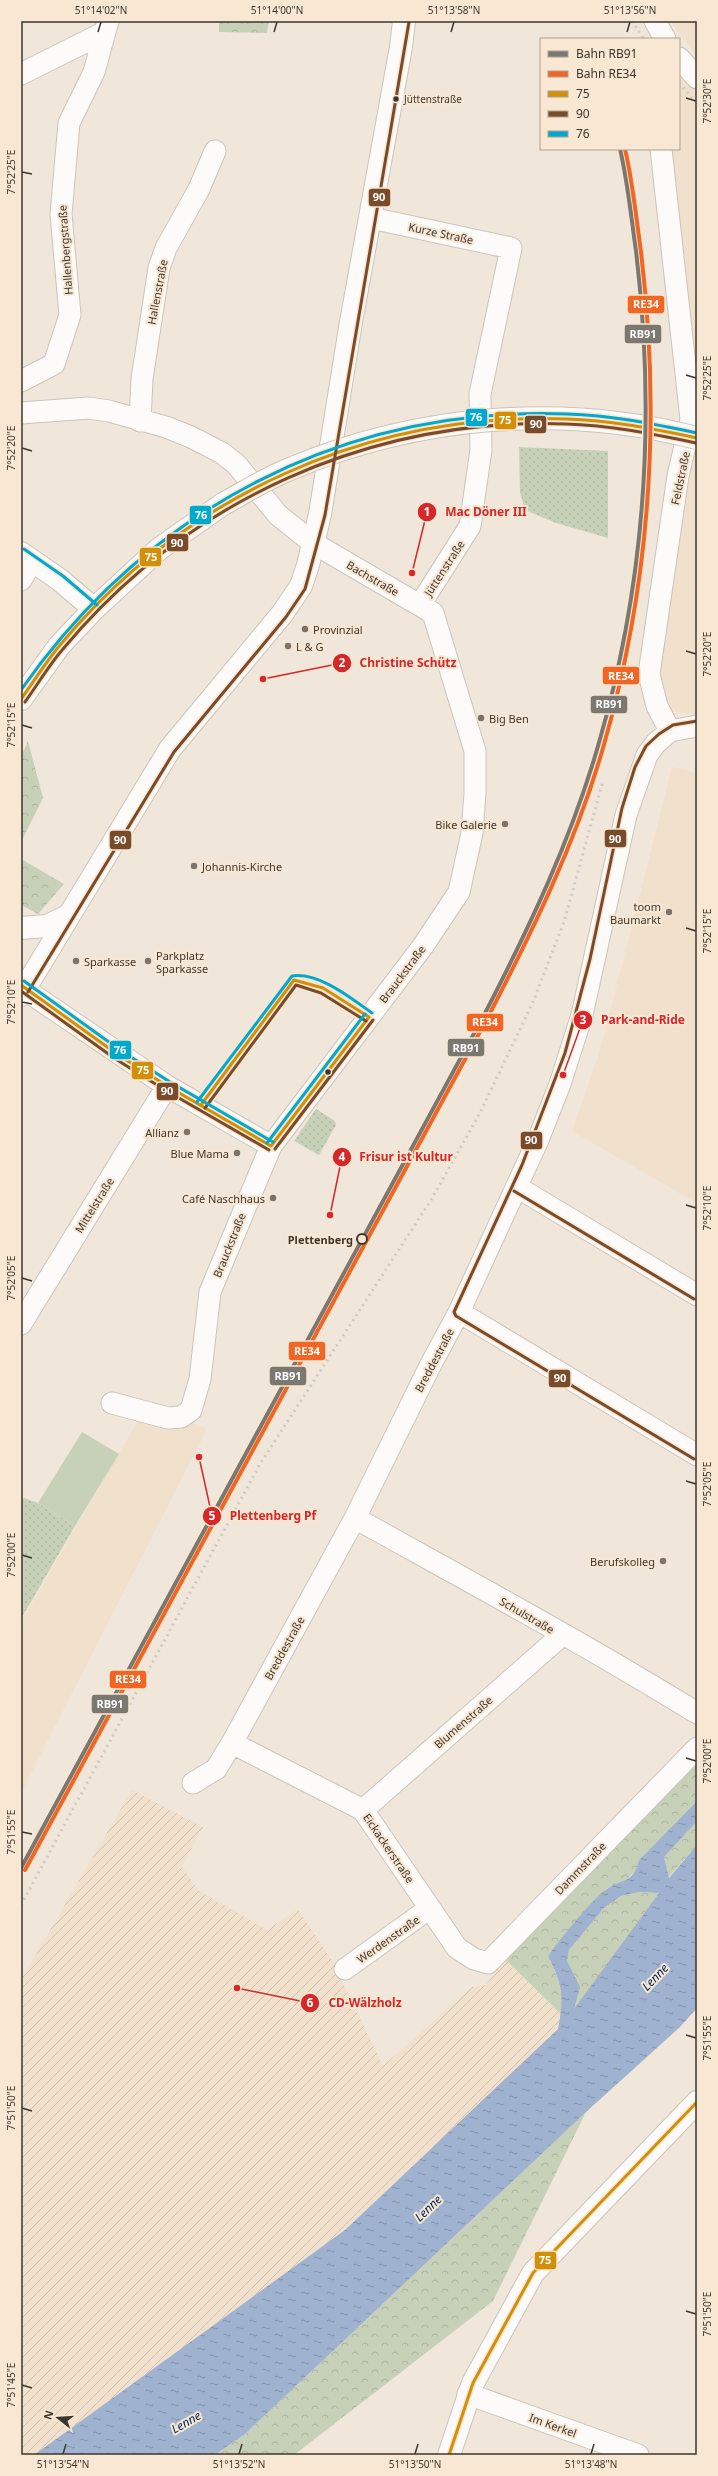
<svg xmlns="http://www.w3.org/2000/svg" width="718" height="2476" viewBox="0 0 718 2476" font-family="'Noto Sans',sans-serif">
<style>
.built{fill:#f1e0cc}
.industrial{fill:url(#industrial-furrows)}
.green{fill:url(#green-dots)}
.forest{fill:url(#forest-crowns)}
.pitch{fill:#c7d1b8}
.water{fill:url(#water-ripples);fill-rule:evenodd}
.lines{fill:none;stroke-linecap:round;stroke-linejoin:round}
.street-casing{stroke:#cbc4bb;stroke-width:23}
.secondary-casing{stroke:#cbc4bb;stroke-width:24}
.primary-casing{stroke:#cbc4bb;stroke-width:24}
.street{stroke:#fdfbf9;stroke-width:21}
.secondary{stroke:#fdfbf9;stroke-width:22}
.primary{stroke:#fdfbf9;stroke-width:22}
.rail{stroke:#cdcbc7;stroke-width:3;stroke-dasharray:2 4;stroke-linecap:butt}
.secondary-bridge-casing{stroke:#cbc4bb;stroke-width:24;stroke-linecap:butt}
.secondary-bridge{stroke:#fdfbf9;stroke-width:22}
.bus-1-casing{stroke:#f8e7d2;stroke-width:6}
.bus-2-casing{stroke:#f8e7d2;stroke-width:6}
.bus-3-casing{stroke:#f8e7d2;stroke-width:6}
.bus-1{stroke:#d29009;stroke-width:3}
.bus-2{stroke:#7a4b2a;stroke-width:3}
.bus-3{stroke:#00a9ce;stroke-width:3}
.rail-1-casing{stroke:#f8e7d2;stroke-width:7}
.rail-2-casing{stroke:#f8e7d2;stroke-width:7}
.rail-1{stroke:#7b7872;stroke-width:4}
.rail-2{stroke:#f26522;stroke-width:4}
.ticks{fill:none;stroke:#3d362e;stroke-width:1.5}
.bus-dot{fill:#3d362e;stroke:#f8e7d2;stroke-width:1.5}
.poi-dot{fill:#7c746a;stroke:#f8e7d2;stroke-width:1.5}
.stop-dot{fill:#f8e7d2;stroke:#3d362e;stroke-width:2}
.labels{text-anchor:middle;dominant-baseline:central;stroke-width:4;stroke-linejoin:round;paint-order:stroke}
.bus-label{font-size:10px;fill:#3d362e;stroke:#f8e7d2;text-anchor:start}
.street-label{font-size:11px;fill:#3d362e;stroke:#f8e7d2}
.poi-label{font-size:11px;fill:#3d362e;stroke:#f8e7d2;text-anchor:start}
.stop-label{font-size:11px;font-weight:bold;fill:#3d362e;stroke:#f8e7d2;text-anchor:end}
.water-label{font-size:12px;font-style:italic;fill:#02275f;stroke:#f8e7d2}
.leader{fill:none;stroke:#d62828;stroke-width:1.5}
.callout-dot{fill:#d62828;stroke:#f8e7d2;stroke-width:1.5}
.mark-label{font-size:12px;text-anchor:middle;font-weight:bold;fill:#fff}
.callout-label{font-size:12px;text-anchor:middle;font-weight:bold;fill:#d62828;stroke:#f8e7d2;stroke-width:4;stroke-linejoin:round;paint-order:stroke}
.line-badge{stroke:#f8e7d2;stroke-width:1.5}
.badge-label{font-size:11px;text-anchor:middle;font-weight:bold;fill:#fff}
.neatline{fill:none;stroke:#3d362e;stroke-width:1.5}
.ticks-label{font-size:10px;text-anchor:middle;fill:#3d362e}
</style>
<defs>
<pattern id="industrial-furrows" width="10" height="10" patternUnits="userSpaceOnUse"><rect width="10" height="10" fill="#f1e0cc"/><path d="M-1 1l2-2M0 10L10 0M9 11l2-2" fill="none" stroke="#d0c1b0"/></pattern>
<pattern id="green-dots" width="8" height="8" patternUnits="userSpaceOnUse"><rect width="8" height="8" fill="#c7d1b8"/><path d="M2 2h.1M6 6h.1" fill="none" stroke="#acb49e" stroke-width="1.8" stroke-linecap="round"/></pattern>
<pattern id="forest-crowns" width="20" height="18" patternUnits="userSpaceOnUse"><rect width="20" height="18" fill="#c7d1b8"/><path d="M2 6a3 3 0 1 1 6 0M12 15a3 3 0 1 1 6 0" fill="none" stroke="#acb49e"/></pattern>
<pattern id="water-ripples" width="26" height="14" patternUnits="userSpaceOnUse"><rect width="26" height="14" fill="#9fb2cf"/><path d="M2 4q2-2 4 0t4 0M15 11q2-2 4 0t4 0" fill="none" stroke="#8392a8"/></pattern>
</defs>
<rect width="100%" height="100%" fill="#f0e6da"/>
<path class="built" d="M 671,21 L 697,21 L 697,54 L 692,50 Z
M 679,71 L 697,88 L 697,386 L 676,187 L 670,149 L 679,149 Z
M 697,429 L 697,715 L 671,711 L 663,689 L 659,662 Z
M 672,767 L 697,773 L 697,1203 L 572,1131 L 601,1048 Z
M 149,1402 L 207,1429 L 21,1793 L 21,1622 Z"/>
<path class="industrial" d="M 132,1790 L 203,1827 L 182,1867 L 198,1890 L 267,1930 L 298,1909 L 333,1962 L 383,2066 L 472,1987 L 486,1985 L 504,1958 L 561,2014 L 558,2029 L 345,2230 L 34,2455 L 21,2455 L 21,1980 Z"/>
<path class="green" d="M 519,447 L 608,451 L 608,538 L 556,523 L 525,510 L 520,492 Z
M 316,1109 L 335,1121 L 336,1125 L 319,1155 L 294,1141 Z
M 24,1498 L 38,1503 L 75,1526 L 21,1619 L 21,1502 Z"/>
<path class="forest" d="M 219,21 L 269,21 L 267,33 L 219,32 Z
M 28,741 L 43,798 L 21,842 L 21,757 Z
M 21,859 L 64,884 L 38,914 L 21,905 Z
M 697,1751 L 697,1801 L 639,1860 L 636,1870 L 624,1882 L 606,1889 L 548,1956 C 558,1975 564,1993 561,2014 L 504,1958 Z
M 697,1821 L 697,1845 L 668,1878 L 664,1857 L 666,1853 Z
M 640,1892 L 659,1893 L 574,2011 L 567,1961 L 569,1950 L 604,1908 L 621,1896 Z
M 586,2112 L 493,2301 L 294,2455 L 215,2455 L 245,2434 Z"/>
<path class="pitch" d="M 82,1432 L 119,1454 L 75,1526 L 38,1503 Z"/>
<path class="water" d="M 697,1801 L 697,1821 L 664,1857 L 669,1878 L 697,1845 L 697,2008 L 680,2027 L 586,2112 L 245,2434 L 215,2455 L 34,2455 L 345,2230 L 558,2029 C 564,1998 563,1985 548,1956 C 557,1943 595,1896 607,1889 C 623,1878 633,1884 639,1860 ZM 640,1892 L 659,1893 L 574,2009 L 580,1987 L 567,1961 L 569,1950 L 604,1908 L 621,1896 Z"/>
<g class="lines">
<defs>
<path id="street" d="M 655,21 L 665,39
M 679,58 L 697,78
M 21,74 L 105,32
M 661,149 L 691,419 L 678,476 L 649,674 L 657,706 L 670,731
M 371,218 L 511,248 L 480,394 L 481,450 L 470,526 L 420,605
M 21,381 L 54,364 L 70,315 L 61,214 L 69,123 L 94,72 L 108,21
M 21,413 L 89,408 L 109,411 L 166,427 L 191,437 L 222,453 L 236,464 L 278,515 L 313,543 L 433,613 L 475,751 L 475,793 L 472,833 L 459,892 L 423,946 L 271,1146 L 210,1292 L 200,1379 L 191,1410 L 181,1417 L 168,1418 L 112,1403
M 140,421 L 142,379 L 159,268 L 166,248 L 199,189 L 215,151
M 21,580 L 32,561
M 24,989 L 167,1086 L 271,1146
M 517,1187 L 697,1295
M 459,1312 L 697,1455
M 21,1324 L 167,1086
M 355,1518 C 470,1582 585,1644 697,1713
M 232,1743 L 363,1810 L 457,1948 L 474,1959 L 488,1963 L 697,1748
M 193,1783 L 216,1769 L 232,1743 L 355,1518 L 430,1366 L 459,1312 L 538,1140 L 560,1084 L 582,1015 L 626,815 L 647,755 L 656,743 L 670,731 L 697,726
M 363,1810 L 562,1635
M 345,1969 L 430,1908
M 468,2394 L 638,2455"/>
<path id="secondary" d="M 21,553 L 60,580 L 94,609
M 21,699 L 59,646 L 94,609 L 159,549 L 223,504
M 21,928 L 47,926 L 68,916
M 449,2455 L 473,2383 L 533,2273 L 697,2102"/>
<path id="primary" d="M 21,995 L 170,749 L 282,614 L 301,586 L 308,565 L 320,514 L 351,322 L 401,47 L 404,21"/>
</defs>
<use href="#street" class="street-casing"/>
<use href="#secondary" class="secondary-casing"/>
<use href="#primary" class="primary-casing"/>
<use href="#street" class="street"/>
<use href="#secondary" class="secondary"/>
<use href="#primary" class="primary"/>
<path class="rail" d="M 632,21 L 644,39
M 679,83 L 697,103
M 21,1905 L 260,1464 L 431,1200 L 480,1113 L 533,1002 L 564,922 L 603,781"/>
<defs>
<path id="secondary-bridge" d="M 223,504 C 245,492 267,478 290,469 C 418,415 562,403 697,438"/>
</defs>
<use href="#secondary-bridge" class="secondary-bridge-casing"/>
<use href="#secondary-bridge" class="secondary-bridge"/>
<defs>
<path id="bus-1" d="M 21,699 C 34,681 46,662 60,645 C 186,494 370,412 566,419 C 611,420 654,429 697,438
M 21,985 L 117,1054 L 167,1086 L 271,1146
M 201,1105 L 294,980 L 323,988 L 369,1017
M 271,1146 L 369,1017
M 449,2455 L 473,2383 L 533,2273 L 697,2102"/>
<path id="bus-2" d="M 25,702 C 38,684 49,665 63,649 C 188,499 372,417 566,424 C 610,425 653,434 696,443
M 21,991 L 114,1058 L 165,1090 L 269,1150
M 28,992 L 174,752 L 286,617 L 305,589 L 325,515 L 409,22
M 205,1108 L 296,985 L 321,993 L 366,1021
M 275,1149 L 373,1020
M 514,1191 L 694,1299
M 694,1459 L 456,1316 L 454,1312 L 522,1165 L 565,1053 L 590,959 L 622,808 L 635,767 L 646,746 L 659,734 L 673,725 L 697,721"/>
<path id="bus-3" d="M 24,549 L 63,576 L 97,605
M 21,690 C 148,509 344,406 567,414 C 611,415 654,424 697,433
M 24,981 L 120,1050 L 170,1082 L 273,1142
M 197,1102 L 292,976 C 319,972 351,998 372,1013
M 267,1143 L 365,1014"/>
</defs>
<use href="#bus-1" class="bus-1-casing"/>
<use href="#bus-2" class="bus-2-casing"/>
<use href="#bus-3" class="bus-3-casing"/>
<use href="#bus-1" class="bus-1"/>
<use href="#bus-2" class="bus-2"/>
<use href="#bus-3" class="bus-3"/>
<defs>
<path id="rail-1" d="M 21,1868 L 484,1015 C 529,928 571,840 598,746 C 645,585 656,417 636,251 C 631,217 628,183 620,149"/>
<path id="rail-2" d="M 25,1870 L 488,1017 C 533,930 576,842 603,748 C 650,586 661,418 641,252 C 636,217 633,183 625,149"/>
</defs>
<use href="#rail-1" class="rail-1-casing"/>
<use href="#rail-2" class="rail-2-casing"/>
<use href="#rail-1" class="rail-1"/>
<use href="#rail-2" class="rail-2"/>
</g>
<path class="ticks" d="M 98,32 L 101,22M 274,32 L 277,22M 451,32 L 454,22M 627,32 L 630,22M 686,98 L 696,101M 22,172 L 32,174M 686,375 L 696,378M 22,448 L 32,451M 686,651 L 696,654M 22,725 L 32,728M 686,928 L 696,931M 22,1002 L 32,1004M 686,1205 L 696,1208M 22,1278 L 32,1281M 686,1481 L 696,1484M 22,1555 L 32,1558M 686,1758 L 696,1761M 22,1832 L 32,1834M 686,2035 L 696,2038M 22,2108 L 32,2111M 686,2311 L 696,2314M 22,2385 L 32,2388M 63,2454 L 66,2444M 239,2454 L 242,2444M 415,2454 L 418,2444M 591,2454 L 594,2444"/>
<g class="bus-dot">
<circle cx="396" cy="99" r="3.5"/>
<circle cx="328" cy="1072" r="3.5"/>
</g>
<g class="poi-dot">
<circle cx="305" cy="629" r="4"/>
<circle cx="288" cy="646" r="4"/>
<circle cx="481" cy="718" r="4"/>
<circle cx="505" cy="824" r="4"/>
<circle cx="194" cy="866" r="4"/>
<circle cx="669" cy="912" r="4"/>
<circle cx="76" cy="961" r="4"/>
<circle cx="148" cy="961" r="4"/>
<circle cx="187" cy="1132" r="4"/>
<circle cx="237" cy="1153" r="4"/>
<circle cx="273" cy="1198" r="4"/>
<circle cx="663" cy="1561" r="4"/>
</g>
<circle class="stop-dot" cx="362" cy="1239" r="5"/>
<g class="labels">
<g class="bus-label">
<text x="404" y="99">Jüttenstraße</text>
</g>
<g class="street-label">
<text transform="translate(441 233) rotate(12)">Kurze Straße</text>
<text transform="translate(65 250) rotate(-94)">Hallenbergstraße</text>
<text transform="translate(157 292) rotate(-79)">Hallenstraße</text>
<text transform="translate(680 478) rotate(-78)">Feldstraße</text>
<text transform="translate(444 568) rotate(-57)">Jüttenstraße</text>
<text transform="translate(373 578) rotate(30)">Bachstraße</text>
<text transform="translate(402 974) rotate(-53)">Brauckstraße</text>
<text transform="translate(94 1205) rotate(-58)">Mittelstraße</text>
<text transform="translate(229 1245) rotate(-68)">Brauckstraße</text>
<text transform="translate(434 1360) rotate(-62)">Breddestraße</text>
<text transform="translate(527 1615) rotate(30)">Schulstraße</text>
<text transform="translate(284 1648) rotate(-61)">Breddestraße</text>
<text transform="translate(463 1722) rotate(-41)">Blumenstraße</text>
<text transform="translate(389 1848) rotate(56)">Eickackerstraße</text>
<text transform="translate(580 1868) rotate(-46)">Dammstraße</text>
<text transform="translate(388 1939) rotate(-35)">Werdenstraße</text>
<text transform="translate(553 2425) rotate(20)">Im Kerkel</text>
</g>
<g class="poi-label">
<text x="313" y="629">Provinzial</text>
<text x="296" y="646">L &amp; G</text>
<text x="489" y="718">Big Ben</text>
<text x="497" y="824" text-anchor="end">Bike Galerie</text>
<text x="202" y="866">Johannis-Kirche</text>
<text x="661" y="906" text-anchor="end">toom<tspan x="661" dy="13">Baumarkt</tspan></text>
<text x="156" y="955">Parkplatz<tspan x="156" dy="13">Sparkasse</tspan></text>
<text x="84" y="961">Sparkasse</text>
<text x="179" y="1132" text-anchor="end">Allianz</text>
<text x="229" y="1153" text-anchor="end">Blue Mama</text>
<text x="265" y="1198" text-anchor="end">Café Naschhaus</text>
<text x="655" y="1561" text-anchor="end">Berufskolleg</text>
</g>
<g class="stop-label">
<text x="353" y="1239">Plettenberg</text>
</g>
<g class="water-label">
<text transform="translate(655 1977) rotate(-46)">Lenne</text>
<text transform="translate(428 2208) rotate(-44)">Lenne</text>
<text transform="translate(186 2422) rotate(-30)">Lenne</text>
</g>
</g>
<path class="leader" d="M412 573L427 512M263 679L342 663M563 1075L583 1020M330 1215L342 1157M199 1457L212 1516M237 1988L310 2003"/>
<g class="callout-dot">
<circle cx="412" cy="573" r="4"/>
<circle cx="263" cy="679" r="4"/>
<circle cx="563" cy="1075" r="4"/>
<circle cx="330" cy="1215" r="4"/>
<circle cx="199" cy="1457" r="4"/>
<circle cx="237" cy="1988" r="4"/>
<circle cx="427" cy="512" r="10"/>
<circle cx="342" cy="663" r="10"/>
<circle cx="583" cy="1020" r="10"/>
<circle cx="342" cy="1157" r="10"/>
<circle cx="212" cy="1516" r="10"/>
<circle cx="310" cy="2003" r="10"/>
</g>
<g class="mark-label">
<text x="427" y="516">1</text>
<text x="342" y="667">2</text>
<text x="583" y="1024">3</text>
<text x="342" y="1161">4</text>
<text x="212" y="1520">5</text>
<text x="310" y="2007">6</text>
</g>
<g class="callout-label">
<text x="486" y="516">Mac Döner III</text>
<text x="408" y="667">Christine Schütz</text>
<text x="643" y="1024">Park-and-Ride</text>
<text x="406" y="1161">Frisur ist Kultur</text>
<text x="273" y="1520">Plettenberg Pf</text>
<text x="365" y="2007">CD-Wälzholz</text>
</g>
<g class="line-badge">
<rect x="368" y="188" width="23" height="19" rx="4" fill="#7a4b2a"/>
<rect x="627" y="295" width="38" height="19" rx="4" fill="#f26522"/>
<rect x="624" y="324" width="38" height="20" rx="4" fill="#7b7872"/>
<rect x="465" y="408" width="23" height="19" rx="4" fill="#00a9ce"/>
<rect x="494" y="411" width="23" height="19" rx="4" fill="#d29009"/>
<rect x="524" y="415" width="23" height="19" rx="4" fill="#7a4b2a"/>
<rect x="189" y="505" width="23" height="20" rx="4" fill="#00a9ce"/>
<rect x="166" y="533" width="23" height="19" rx="4" fill="#7a4b2a"/>
<rect x="139" y="547" width="23" height="20" rx="4" fill="#d29009"/>
<rect x="602" y="666" width="38" height="19" rx="4" fill="#f26522"/>
<rect x="590" y="695" width="38" height="19" rx="4" fill="#7b7872"/>
<rect x="604" y="829" width="23" height="19" rx="4" fill="#7a4b2a"/>
<rect x="109" y="830" width="23" height="20" rx="4" fill="#7a4b2a"/>
<rect x="466" y="1013" width="38" height="19" rx="4" fill="#f26522"/>
<rect x="447" y="1038" width="38" height="19" rx="4" fill="#7b7872"/>
<rect x="109" y="1040" width="23" height="20" rx="4" fill="#00a9ce"/>
<rect x="131" y="1061" width="23" height="19" rx="4" fill="#d29009"/>
<rect x="156" y="1082" width="23" height="19" rx="4" fill="#7a4b2a"/>
<rect x="520" y="1131" width="23" height="19" rx="4" fill="#7a4b2a"/>
<rect x="288" y="1341" width="38" height="20" rx="4" fill="#f26522"/>
<rect x="269" y="1366" width="38" height="20" rx="4" fill="#7b7872"/>
<rect x="548" y="1369" width="23" height="19" rx="4" fill="#7a4b2a"/>
<rect x="109" y="1670" width="38" height="19" rx="4" fill="#f26522"/>
<rect x="91" y="1694" width="38" height="20" rx="4" fill="#7b7872"/>
<rect x="534" y="2251" width="23" height="19" rx="4" fill="#d29009"/>
</g>
<g class="badge-label">
<text x="379" y="201">90</text>
<text x="646" y="308">RE34</text>
<text x="643" y="338">RB91</text>
<text x="476" y="421">76</text>
<text x="505" y="424">75</text>
<text x="536" y="428">90</text>
<text x="201" y="519">76</text>
<text x="177" y="547">90</text>
<text x="151" y="561">75</text>
<text x="621" y="680">RE34</text>
<text x="609" y="708">RB91</text>
<text x="615" y="843">90</text>
<text x="120" y="844">90</text>
<text x="485" y="1026">RE34</text>
<text x="466" y="1052">RB91</text>
<text x="120" y="1054">76</text>
<text x="143" y="1074">75</text>
<text x="167" y="1095">90</text>
<text x="531" y="1144">90</text>
<text x="307" y="1355">RE34</text>
<text x="288" y="1380">RB91</text>
<text x="560" y="1382">90</text>
<text x="128" y="1683">RE34</text>
<text x="110" y="1708">RB91</text>
<text x="545" y="2264">75</text>
</g>
<rect width="718" height="2476" fill="none" stroke="#f8e7d2" stroke-width="44"/>
<rect x="540" y="38" width="140" height="112" fill="#f8e7d2" stroke="#ada090"/>
<rect x="548" y="51" width="20" height="6" fill="#7b7872" stroke="#ada090"/>
<text x="576" y="58" font-size="12" fill="#3d362e">Bahn RB91</text>
<rect x="548" y="71" width="20" height="6" fill="#f26522" stroke="#ada090"/>
<text x="576" y="78" font-size="12" fill="#3d362e">Bahn RE34</text>
<rect x="548" y="91" width="20" height="6" fill="#d29009" stroke="#ada090"/>
<text x="576" y="98" font-size="12" fill="#3d362e">75</text>
<rect x="548" y="111" width="20" height="6" fill="#7a4b2a" stroke="#ada090"/>
<text x="576" y="118" font-size="12" fill="#3d362e">90</text>
<rect x="548" y="131" width="20" height="6" fill="#00a9ce" stroke="#ada090"/>
<text x="576" y="138" font-size="12" fill="#3d362e">76</text>
<g transform="translate(58 2418) rotate(287)" stroke="#f8e7d2" stroke-width="3" paint-order="stroke">
<path d="M0-3L7 15L0 10L-7 15Z" fill="#3d362e"/>
<text y="-6" font-size="11" font-weight="bold" text-anchor="middle" fill="#3d362e">N</text>
</g>
<rect x="22" y="22" width="674" height="2432" class="neatline"/>
<g class="ticks-label">
<text x="101" y="14">51°14'02"N</text>
<text x="277" y="14">51°14'00"N</text>
<text x="454" y="14">51°13'58"N</text>
<text x="630" y="14">51°13'56"N</text>
<text transform="translate(707 101) rotate(-90)" y="4">7°52'30"E</text>
<text transform="translate(11 172) rotate(-90)" y="4">7°52'25"E</text>
<text transform="translate(707 378) rotate(-90)" y="4">7°52'25"E</text>
<text transform="translate(11 448) rotate(-90)" y="4">7°52'20"E</text>
<text transform="translate(707 654) rotate(-90)" y="4">7°52'20"E</text>
<text transform="translate(11 725) rotate(-90)" y="4">7°52'15"E</text>
<text transform="translate(707 931) rotate(-90)" y="4">7°52'15"E</text>
<text transform="translate(11 1002) rotate(-90)" y="4">7°52'10"E</text>
<text transform="translate(707 1208) rotate(-90)" y="4">7°52'10"E</text>
<text transform="translate(11 1278) rotate(-90)" y="4">7°52'05"E</text>
<text transform="translate(707 1484) rotate(-90)" y="4">7°52'05"E</text>
<text transform="translate(11 1555) rotate(-90)" y="4">7°52'00"E</text>
<text transform="translate(707 1761) rotate(-90)" y="4">7°52'00"E</text>
<text transform="translate(11 1832) rotate(-90)" y="4">7°51'55"E</text>
<text transform="translate(707 2038) rotate(-90)" y="4">7°51'55"E</text>
<text transform="translate(11 2108) rotate(-90)" y="4">7°51'50"E</text>
<text transform="translate(707 2314) rotate(-90)" y="4">7°51'50"E</text>
<text transform="translate(11 2385) rotate(-90)" y="4">7°51'45"E</text>
<text x="63" y="2468">51°13'54"N</text>
<text x="239" y="2468">51°13'52"N</text>
<text x="415" y="2468">51°13'50"N</text>
<text x="591" y="2468">51°13'48"N</text>
</g>
</svg>
